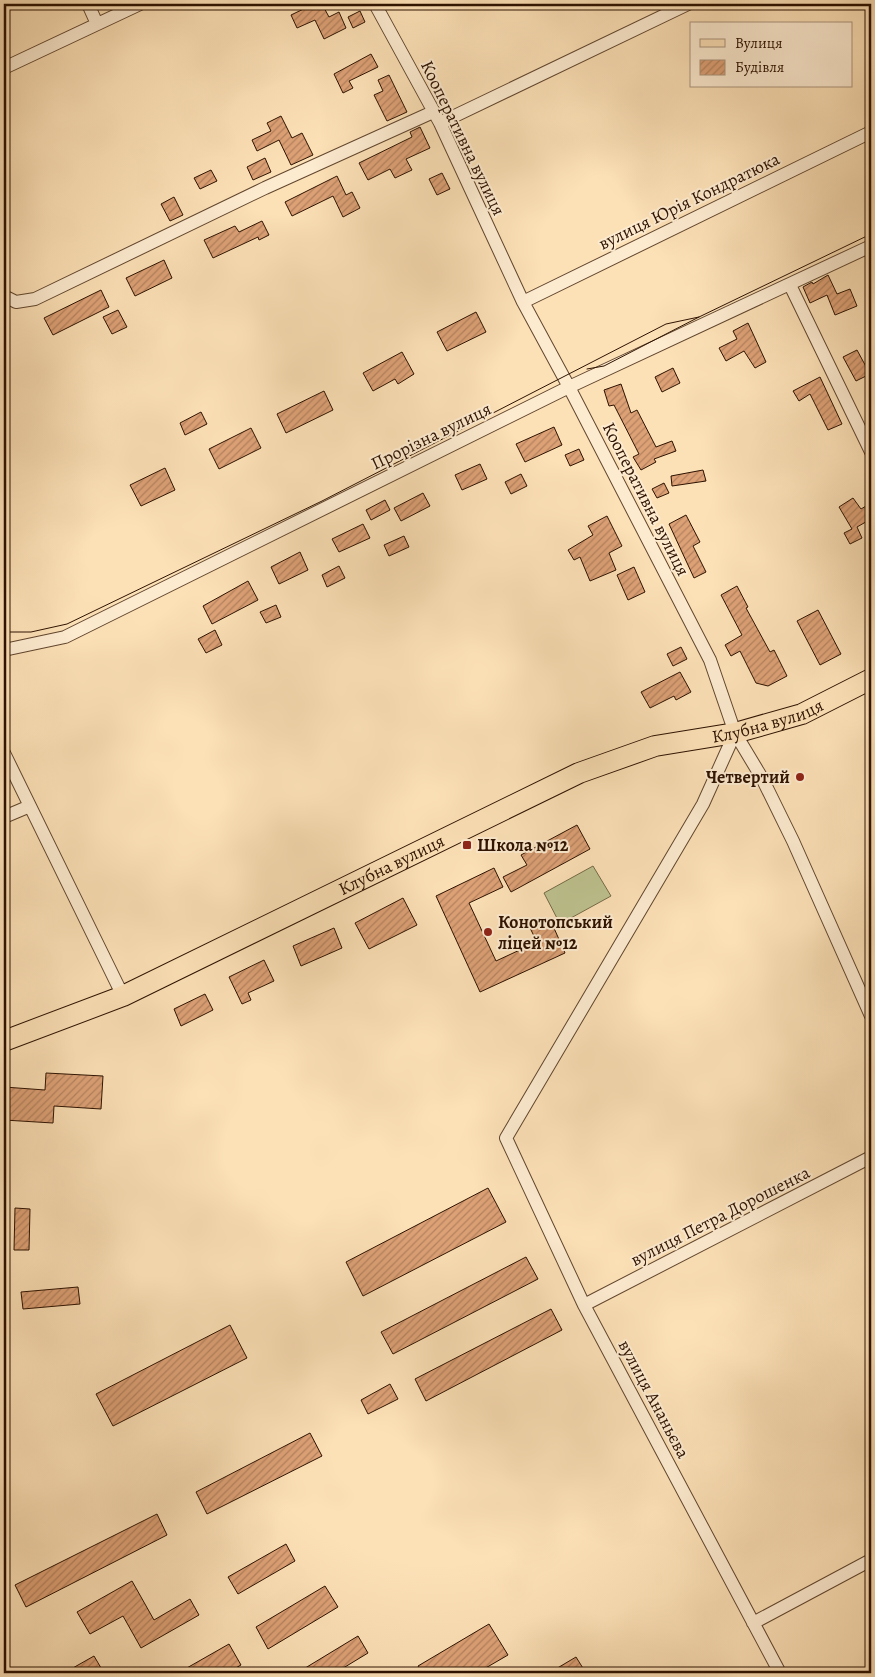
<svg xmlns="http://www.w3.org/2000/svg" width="875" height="1677" viewBox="0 0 875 1677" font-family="Alegreya,serif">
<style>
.green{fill:#bdc28f;stroke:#756a48}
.building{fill:url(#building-hatch);stroke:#2d1200}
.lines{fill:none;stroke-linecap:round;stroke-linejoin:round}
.street-casing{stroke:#61462e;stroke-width:14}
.primary-casing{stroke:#2d1200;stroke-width:22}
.street{stroke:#fdebd0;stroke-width:12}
.primary{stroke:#fce0b6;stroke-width:20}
.tram{stroke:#2d1200;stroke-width:1}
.poi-dot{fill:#8f2418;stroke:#fdebd0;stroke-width:2}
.labels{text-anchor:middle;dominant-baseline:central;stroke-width:4;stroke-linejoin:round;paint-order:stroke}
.street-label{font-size:18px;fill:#2d1200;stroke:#fdebd0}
.poi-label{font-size:18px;font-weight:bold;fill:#2d1200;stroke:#fdebd0;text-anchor:start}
</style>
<defs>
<pattern id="building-hatch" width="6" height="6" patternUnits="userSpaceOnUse" patternTransform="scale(1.25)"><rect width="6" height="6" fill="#dda176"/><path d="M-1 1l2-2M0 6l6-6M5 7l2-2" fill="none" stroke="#b4825e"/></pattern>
</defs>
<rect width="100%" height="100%" fill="#fce0b6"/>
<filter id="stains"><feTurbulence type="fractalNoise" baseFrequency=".004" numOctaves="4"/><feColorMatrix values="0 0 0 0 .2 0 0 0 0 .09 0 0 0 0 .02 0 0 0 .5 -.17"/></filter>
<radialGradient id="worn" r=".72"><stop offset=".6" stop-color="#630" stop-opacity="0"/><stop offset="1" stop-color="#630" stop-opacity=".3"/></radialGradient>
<path class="green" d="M 593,866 L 611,896 L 560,924 L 544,893 Z"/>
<path class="building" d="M 314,4 L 322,4 L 329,17 L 339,12 L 346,28 L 324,39 L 315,20 L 297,28 L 291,15 Z
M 360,11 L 365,22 L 353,28 L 348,17 Z
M 371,54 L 378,67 L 349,81 L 353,88 L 343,93 L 334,74 Z
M 389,75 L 407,112 L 387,121 L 374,95 L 383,91 L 378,80 Z
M 281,116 L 292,138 L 302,133 L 313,155 L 291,165 L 279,140 L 257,151 L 252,140 L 271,131 L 267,123 Z
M 420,127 L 430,148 L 406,159 L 412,170 L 395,178 L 390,169 L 368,180 L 359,163 L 412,137 L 410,132 Z
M 265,158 L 271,172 L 253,180 L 247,167 Z
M 211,170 L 217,181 L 200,189 L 194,178 Z
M 442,173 L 450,189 L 437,195 L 429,179 Z
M 337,176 L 346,195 L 352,192 L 360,208 L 343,217 L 333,196 L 292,216 L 285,202 Z
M 174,197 L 183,215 L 170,221 L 161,204 Z
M 262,221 L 269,235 L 259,240 L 258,237 L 213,258 L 204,240 L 235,226 L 239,232 Z
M 164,260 L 172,278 L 135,296 L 126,278 Z
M 828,275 L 837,294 L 850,289 L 857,306 L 835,315 L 827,295 L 810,303 L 803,287 L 812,282 L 813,284 Z
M 101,290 L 109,307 L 53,335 L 44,318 Z
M 118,310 L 127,327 L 112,334 L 103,317 Z
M 476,312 L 486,332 L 447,351 L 437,332 Z
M 748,323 L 766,362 L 755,368 L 744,351 L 726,361 L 719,348 L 737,339 L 733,331 Z
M 857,350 L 870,374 L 856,381 L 843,357 Z
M 402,352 L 414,374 L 398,384 L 395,379 L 373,391 L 363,373 Z
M 673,368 L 680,383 L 662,392 L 655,377 Z
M 820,377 L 842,424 L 828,430 L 810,394 L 799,401 L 793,391 Z
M 621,384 L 631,413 L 637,410 L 656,447 L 672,441 L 676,451 L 654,459 L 656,462 L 641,470 L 633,457 L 639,454 L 614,405 L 609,406 L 604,390 Z
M 324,391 L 333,410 L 286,433 L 277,414 Z
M 201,412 L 207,424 L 185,435 L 180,423 Z
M 554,427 L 562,445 L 525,462 L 516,444 Z
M 251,428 L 261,448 L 219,469 L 209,449 Z
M 579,449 L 584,460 L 570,466 L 565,455 Z
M 480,464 L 487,479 L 462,490 L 455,475 Z
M 165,468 L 175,490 L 141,506 L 130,485 Z
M 703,470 L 706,481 L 672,486 L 671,476 Z
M 521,474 L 527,486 L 511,494 L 505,482 Z
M 664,483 L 669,493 L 657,498 L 652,489 Z
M 423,493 L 430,506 L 401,521 L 394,508 Z
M 853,498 L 861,509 L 871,503 L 871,519 L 857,527 L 862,538 L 850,544 L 844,533 L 852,529 L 839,507 Z
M 385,500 L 390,510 L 371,520 L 366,510 Z
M 686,515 L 700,542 L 693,546 L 706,572 L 694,578 L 669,524 Z
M 607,516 L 622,546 L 609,553 L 616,570 L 590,581 L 580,557 L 574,560 L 568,550 L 593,535 L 588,526 Z
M 363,524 L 370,538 L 339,552 L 332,539 Z
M 404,536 L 409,547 L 389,556 L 384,545 Z
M 300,552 L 308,570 L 279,584 L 271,567 Z
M 339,566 L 345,578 L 327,587 L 322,575 Z
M 634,567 L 645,592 L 628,600 L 617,575 Z
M 248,581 L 258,600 L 212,624 L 203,606 Z
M 737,586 L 748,607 L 746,608 L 770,652 L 774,650 L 787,676 L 768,686 L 756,683 L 740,651 L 731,656 L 725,645 L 742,635 L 721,595 Z
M 276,605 L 281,617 L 266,623 L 260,612 Z
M 818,610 L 841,654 L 820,665 L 797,621 Z
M 215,630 L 222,645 L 206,653 L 198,639 Z
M 681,647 L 687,659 L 673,666 L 667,654 Z
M 680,672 L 691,692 L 676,700 L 674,696 L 650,708 L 641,692 Z
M 577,825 L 590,849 L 511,892 L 503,877 L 527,865 L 521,855 Z
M 494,868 L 503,887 L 469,903 L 496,961 L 537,942 L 530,928 L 550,919 L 565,953 L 480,992 L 436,896 Z
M 403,898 L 417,925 L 369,949 L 355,923 Z
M 334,928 L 342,948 L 301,966 L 293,946 Z
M 264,960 L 274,981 L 248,993 L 251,1000 L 242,1004 L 229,977 Z
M 205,994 L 213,1010 L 181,1026 L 174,1009 Z
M 46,1073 L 103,1076 L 101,1109 L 54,1106 L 53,1123 L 4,1120 L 4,1087 L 45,1090 Z
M 488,1188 L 506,1222 L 363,1296 L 346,1262 Z
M 15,1208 L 30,1209 L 29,1250 L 14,1250 Z
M 526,1257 L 538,1279 L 393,1354 L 381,1332 Z
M 78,1287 L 80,1304 L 23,1309 L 21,1292 Z
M 551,1309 L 562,1330 L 426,1401 L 415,1379 Z
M 230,1325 L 247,1358 L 113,1426 L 96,1394 Z
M 390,1384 L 398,1399 L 368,1414 L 361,1400 Z
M 310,1433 L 322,1456 L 207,1514 L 196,1492 Z
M 157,1514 L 167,1535 L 26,1607 L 15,1585 Z
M 286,1544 L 295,1561 L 238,1594 L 228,1577 Z
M 132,1581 L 154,1620 L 190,1599 L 199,1615 L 141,1648 L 123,1616 L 90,1634 L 77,1612 Z
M 325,1586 L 338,1607 L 268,1649 L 256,1627 Z
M 489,1624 L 508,1655 L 477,1673 L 422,1673 L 418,1666 Z
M 358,1636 L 368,1653 L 335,1673 L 297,1673 Z
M 229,1644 L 241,1665 L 227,1673 L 178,1673 Z
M 94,1656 L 104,1673 L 64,1673 Z
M 576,1657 L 586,1673 L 549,1673 Z"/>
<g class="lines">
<defs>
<path id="street" d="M 88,4 L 97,24
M 375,4 L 440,123 L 523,302 L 569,387 L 710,660 L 735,733 L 762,778 L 793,841 L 871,1016
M 4,68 L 140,4
M 440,123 L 688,4
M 790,285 L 871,452
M 4,296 L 16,302 L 35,299 L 265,188 L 433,112
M 523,302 L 871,132
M 4,650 L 65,637 L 569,387 L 871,246
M 735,733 L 703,804 L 506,1138 L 584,1305 L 780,1673
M 4,753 L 123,996
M 4,817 L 30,806
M 584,1305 L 871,1157
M 753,1623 L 871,1560"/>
<g id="primary">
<path id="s1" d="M 4,1041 L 123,996 L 579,773 L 655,746 L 735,733 L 802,714 L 871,679"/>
</g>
</defs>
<use href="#street" class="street-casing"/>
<use href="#primary" class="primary-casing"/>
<use href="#street" class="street"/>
<use href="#primary" class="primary"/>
<path class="tram" d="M 587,369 L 604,366 L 699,317 L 871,234
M 4,632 L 31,632 L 67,624 L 322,501 L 666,324 L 699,317"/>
</g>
<g class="poi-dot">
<circle cx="800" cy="777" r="5"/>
<rect x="462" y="840" width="10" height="10" rx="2.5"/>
<circle cx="488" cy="932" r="5"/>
</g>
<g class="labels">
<g class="street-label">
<text transform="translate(463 138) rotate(64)">Кооперативна вулиця</text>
<text transform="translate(689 201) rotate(-26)">вулиця Юрія Кондратюка</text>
<text transform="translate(431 436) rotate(-26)">Прорізна вулиця</text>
<text transform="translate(646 499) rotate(63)">Кооперативна вулиця</text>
<text stroke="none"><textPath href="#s1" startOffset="831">Клубна вулиця</textPath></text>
<text stroke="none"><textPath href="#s1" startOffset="426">Клубна вулиця</textPath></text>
<text transform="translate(720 1216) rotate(-27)">вулиця Петра Дорошенка</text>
<text transform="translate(654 1399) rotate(62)">вулиця Ананьєва</text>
</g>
<g class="poi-label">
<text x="790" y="777" text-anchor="end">Четвертий</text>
<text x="477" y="845">Школа №12</text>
<text x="498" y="922">Конотопський<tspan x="498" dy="21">ліцей №12</tspan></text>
</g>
</g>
<rect width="875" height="1677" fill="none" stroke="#fce0b6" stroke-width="20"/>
<rect x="5" y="5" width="865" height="1667" fill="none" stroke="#2d1200" stroke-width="2.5"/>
<rect x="10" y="10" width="855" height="1657" fill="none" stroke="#2d1200"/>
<rect x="690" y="22" width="162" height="65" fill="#fdebd0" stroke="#aa947d"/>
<rect x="700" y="39" width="25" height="8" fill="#fce0b6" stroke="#aa947d"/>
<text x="735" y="48" font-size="15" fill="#2d1200">Вулиця</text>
<rect x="700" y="60" width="25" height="15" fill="url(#building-hatch)" stroke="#aa947d"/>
<text x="735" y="72" font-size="15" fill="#2d1200">Будівля</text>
<rect width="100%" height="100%" filter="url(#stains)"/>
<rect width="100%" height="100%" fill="url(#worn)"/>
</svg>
